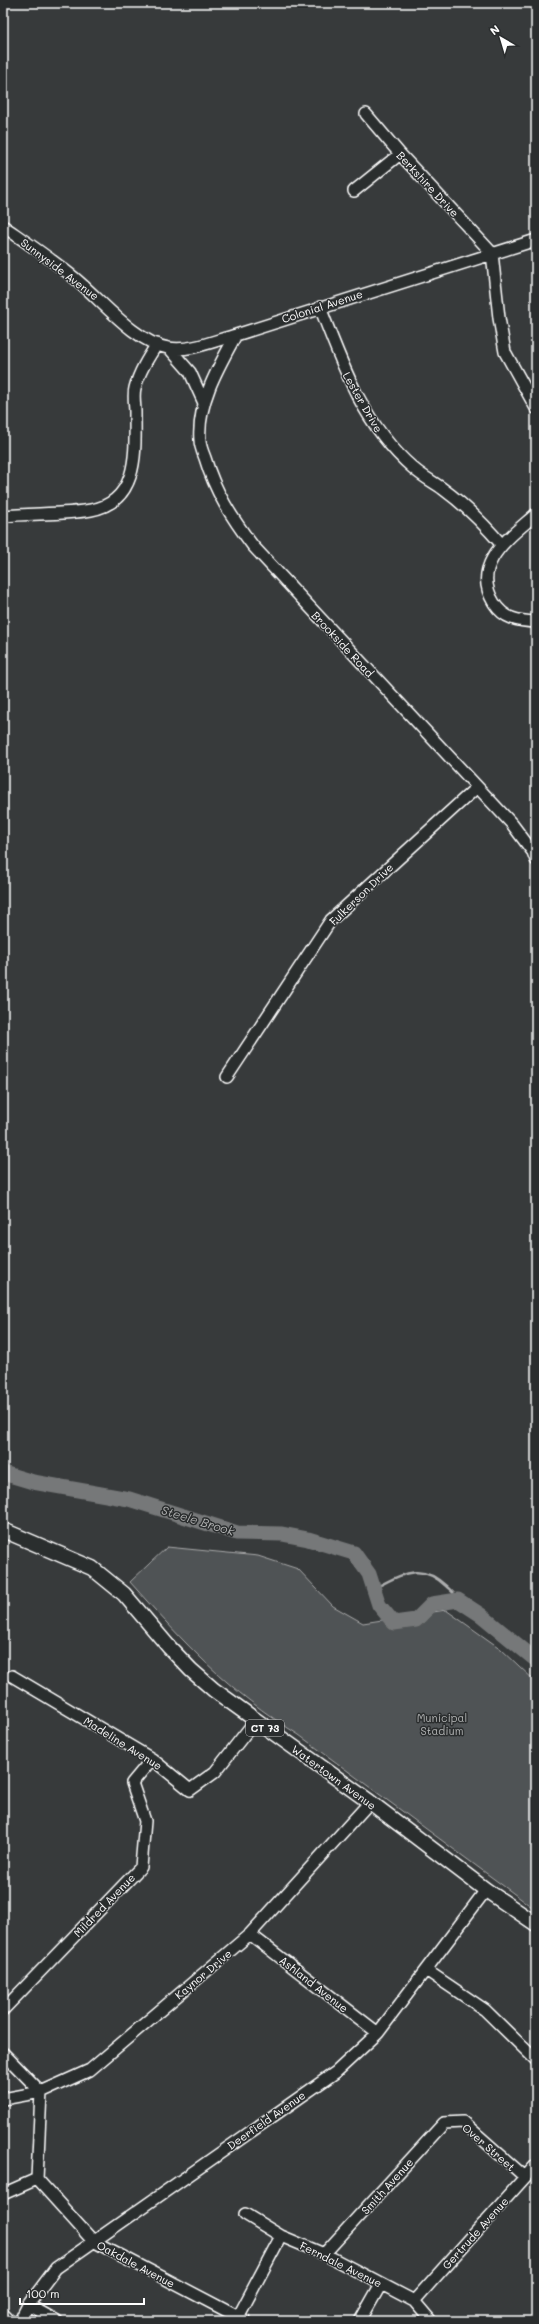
<svg xmlns="http://www.w3.org/2000/svg" width="539" height="2324" viewBox="0 0 539 2324" font-family="Mali,sans-serif">
<style>
.green{fill:#505354;stroke:#a8a9aa}
.lines{fill:none;stroke-linecap:round;stroke-linejoin:round}
.stream{stroke:#adaeaf;stroke-width:2.5}
.river{stroke:#767879;stroke-width:15}
.minor-casing{stroke:#fff;stroke-width:14}
.major-casing{stroke:#fff;stroke-width:17}
.minor{stroke:#2a2d2e;stroke-width:11}
.major{stroke:#2a2d2e;stroke-width:14}
.labels{text-anchor:middle;dominant-baseline:central;stroke-width:3;stroke-linejoin:round;paint-order:stroke}
.shield{fill:#2a2d2e;stroke:#bfc0c0;stroke-width:1}
.shield-label{font-size:10px;font-weight:bold;fill:#fff}
.street-label{font-size:11px;fill:#fff;stroke:#2a2d2e}
.park-label{font-size:11px;fill:#b0b2b2;stroke:#2a2d2e}
.water-label{font-size:12px;font-style:italic;fill:#b4b5b5;stroke:#2a2d2e}
</style>
<rect width="100%" height="100%" fill="#373a3b"/>
<filter id="ink" filterUnits="userSpaceOnUse"><feTurbulence type="fractalNoise" baseFrequency=".025" numOctaves="2"/><feDisplacementMap in="SourceGraphic" scale="8" xChannelSelector="R" yChannelSelector="G"/><feConvolveMatrix kernelMatrix="1 2 1 2 8 2 1 2 1" color-interpolation-filters="sRGB"/></filter>
<g filter="url(#ink)">
<path class="green" d="M 167,1547 L 258,1556 L 298,1569 L 333,1606 L 363,1623 L 446,1610 L 501,1649 L 536,1682 L 536,1910 L 299,1735 C 228,1691 185,1644 130,1582 Z"/>
<g class="lines">
<path class="stream" d="M 374,1588 C 402,1575 420,1561 446,1586 C 450,1590 456,1594 458,1600"/>
<path class="river" d="M 3,1473 L 33,1482 L 129,1499 L 237,1533 L 282,1534 L 308,1539 L 354,1553 L 369,1574 L 379,1605 L 394,1623 L 416,1620 L 432,1604 L 458,1600 L 481,1615 L 536,1660"/>
<defs>
<path id="minor" d="M 366,114 L 400,154 L 492,253 L 499,318 L 505,352 L 536,408
M 354,191 L 400,154
M 3,226 C 26,242 50,258 72,276 C 99,297 134,342 168,348 C 190,352 216,340 236,335 L 536,240
M 320,307 C 342,365 364,426 413,468 C 422,476 433,482 443,489 C 465,505 484,524 502,545
M 236,335 C 219,366 197,403 200,440 C 200,446 203,453 205,458 C 215,492 232,518 253,546 L 512,824 L 533,852 L 536,860
M 169,348 L 190,372 L 204,403
M 536,514 C 509,538 470,564 494,603 C 504,619 518,621 536,622
M 3,516 C 32,513 62,515 91,510 C 140,501 135,450 135,412 C 135,405 133,395 135,388 C 139,372 148,358 157,344
M 227,1077 L 331,920 L 476,788
M 12,1676 L 152,1759 L 190,1790 L 215,1772 L 255,1721
M 250,1934 L 378,2033
M 426,1970 L 485,2010 L 536,2060
M 3,2010 L 141,1867 L 145,1821 L 132,1783 L 152,1759
M 3,2053 L 41,2092 L 37,2179 L 93,2241 L 246,2321
M 3,2099 L 41,2092 L 90,2070 L 250,1934 L 370,1802
M 3,2194 L 37,2179
M 245,2214 L 281,2236 L 324,2254 L 414,2301 L 431,2321
M 324,2254 L 444,2123 L 463,2122 L 525,2177
M 414,2301 L 536,2165
M 28,2305 L 57,2321
M 3,2314 L 10,2321
M 20,2321 L 28,2305 L 56,2268 L 336,2072 L 378,2033 L 486,1890
M 236,2321 L 281,2236
M 360,2321 L 381,2284"/>
<path id="major" d="M 3,1530 L 92,1568 L 124,1594 L 169,1647 L 191,1670 L 214,1690 L 370,1802 L 486,1890 L 536,1924"/>
</defs>
<use href="#minor" class="minor-casing"/>
<use href="#major" class="major-casing"/>
<use href="#minor" class="minor"/>
<use href="#major" class="major"/>
</g>
</g>
<g class="labels">
<rect class="shield" x="246" y="1720" width="38" height="16" rx="3"/>
<g class="shield-label">
<text x="265" y="1728">CT 73</text>
</g>
<g class="street-label">
<text transform="translate(428 184) rotate(47)">Berkshire Drive</text>
<text transform="translate(60 269) rotate(37)">Sunnyside Avenue</text>
<text transform="translate(322 306) rotate(-18)">Colonial Avenue</text>
<text transform="translate(363 402) rotate(60)">Lester Drive</text>
<text transform="translate(343 644) rotate(47)">Brookside Road</text>
<text transform="translate(361 894) rotate(-44)">Fulkerson Drive</text>
<text transform="translate(123 1743) rotate(32)">Madeline Avenue</text>
<text transform="translate(334 1777) rotate(36)">Watertown Avenue</text>
<text transform="translate(104 1905) rotate(-46)">Mildred Avenue</text>
<text transform="translate(203 1974) rotate(-40)">Kaynor Drive</text>
<text transform="translate(314 1984) rotate(38)">Ashland Avenue</text>
<text transform="translate(266 2120) rotate(-35)">Deerfield Avenue</text>
<text transform="translate(489 2147) rotate(41)">Over Street</text>
<text transform="translate(387 2186) rotate(-48)">Smith Avenue</text>
<text transform="translate(475 2233) rotate(-48)">Gertrude Avenue</text>
<text transform="translate(136 2264) rotate(28)">Oakdale Avenue</text>
<text transform="translate(341 2264) rotate(26)">Ferndale Avenue</text>
</g>
<g class="park-label">
<text x="442" y="1717">Municipal<tspan x="442" dy="13">Stadium</tspan></text>
</g>
<g class="water-label">
<text transform="translate(198 1520) rotate(17)">Steele Brook</text>
</g>
</g>
<rect width="539" height="2324" fill="none" stroke="#2a2d2e" stroke-width="16"/>
<rect x="8" y="8" width="523" height="2308" fill="none" stroke="#fff" stroke-width="1.5" filter="url(#ink)"/>
<g transform="translate(501 38) rotate(322)" stroke="#2a2d2e" stroke-width="3" paint-order="stroke">
<path d="M0-3L7 15L0 10L-7 15Z" fill="#ffffff"/>
<text y="-6" font-size="11" font-weight="bold" text-anchor="middle" fill="#ffffff">N</text>
</g>
<path d="M20 2298v6h124v-6" fill="none" stroke="#ffffff" stroke-width="2"/>
<text x="26" y="2298" font-size="12" fill="#ffffff" stroke="#2a2d2e" stroke-width="3" paint-order="stroke">100 m</text>
</svg>
